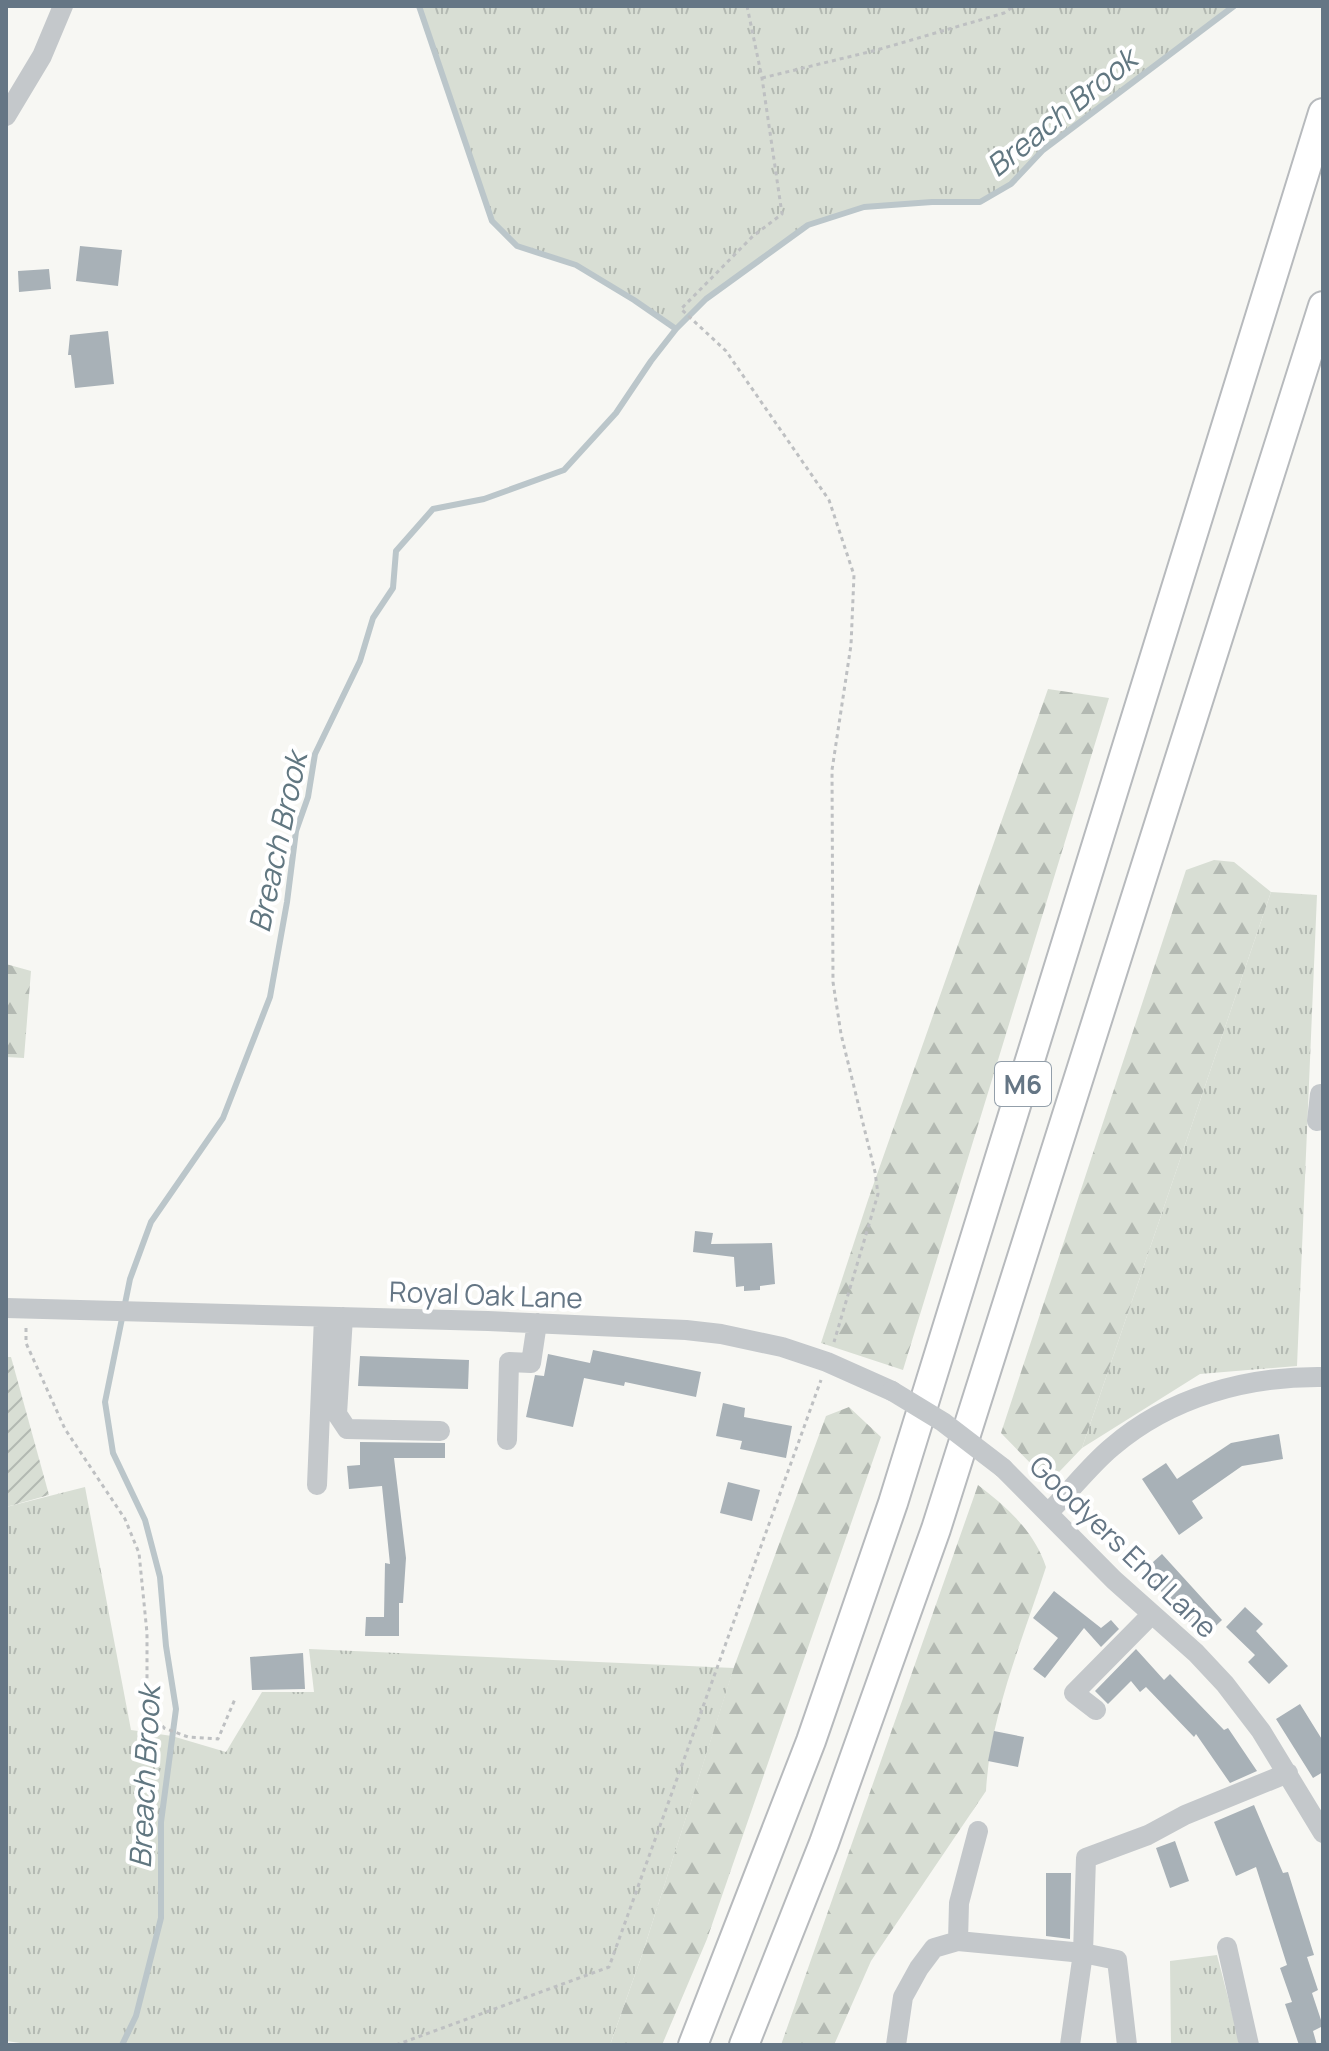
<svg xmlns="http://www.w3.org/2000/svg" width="1329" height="2051" viewBox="0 0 1329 2051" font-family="Manrope,sans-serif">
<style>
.grass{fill:url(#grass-tufts)}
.forest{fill:url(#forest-firs)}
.garden{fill:url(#garden-furrows)}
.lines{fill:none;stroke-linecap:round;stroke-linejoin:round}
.stream{stroke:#bbc6ca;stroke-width:6}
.building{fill:#a8b1b7}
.highway-casing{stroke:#b7babd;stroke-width:32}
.path{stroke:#bec0c2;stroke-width:3;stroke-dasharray:4 4;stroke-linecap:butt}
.minor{stroke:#c4c8cb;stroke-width:20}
.highway{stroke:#fff;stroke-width:28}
.minor-bridge{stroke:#c4c8cb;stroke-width:20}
.labels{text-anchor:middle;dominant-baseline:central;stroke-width:8;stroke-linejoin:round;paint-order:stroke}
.shield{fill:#fff;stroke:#939faa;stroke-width:2}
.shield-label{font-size:26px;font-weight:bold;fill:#657685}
.street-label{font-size:28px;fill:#657685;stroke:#fff}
.water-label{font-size:30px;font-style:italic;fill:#617781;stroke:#fff}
</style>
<defs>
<pattern id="grass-tufts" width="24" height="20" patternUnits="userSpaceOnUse" patternTransform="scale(2)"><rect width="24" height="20" fill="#d8ded4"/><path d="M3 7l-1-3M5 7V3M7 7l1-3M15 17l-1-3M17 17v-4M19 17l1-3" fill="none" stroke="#b3b9b2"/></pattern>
<pattern id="forest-firs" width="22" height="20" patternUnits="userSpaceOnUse" patternTransform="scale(2)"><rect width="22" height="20" fill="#d8ded4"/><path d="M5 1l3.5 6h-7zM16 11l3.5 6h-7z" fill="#b3b9b2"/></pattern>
<pattern id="garden-furrows" width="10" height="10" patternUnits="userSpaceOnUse" patternTransform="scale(2)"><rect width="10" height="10" fill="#d8ded4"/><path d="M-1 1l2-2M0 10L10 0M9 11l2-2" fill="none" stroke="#b3b9b2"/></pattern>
</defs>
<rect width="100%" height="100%" fill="#f7f7f3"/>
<path class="grass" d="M 419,6 L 1234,6 L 1043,150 L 1011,184 L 980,202 L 932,202 L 864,207 L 808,225 L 706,299 L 676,329 L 634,300 L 576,265 L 517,246 L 492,221 Z
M 1271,892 L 1317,895 L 1297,1366 L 1200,1374 L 1082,1448 Z
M 85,1487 L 131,1730 L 172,1736 L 226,1752 L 262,1692 L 314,1692 L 309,1649 L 734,1668 L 642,1955 L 610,2045 L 35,2045 L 6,2041 L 6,1507 Z
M 1217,1955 L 1238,2036 L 1238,2045 L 1171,2045 L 1170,1961 Z"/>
<path class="forest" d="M 1048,689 L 1109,698 L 903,1370 L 821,1343 L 868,1200 Z
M 1214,860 L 1234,862 L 1271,892 L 1082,1448 L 1059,1472 L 1040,1473 L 1001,1433 L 1186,870 Z
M 6,964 L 31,971 L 24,1058 L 6,1057 Z
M 849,1407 L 881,1437 L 707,1939 L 662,2045 L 610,2045 L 642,1955 L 734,1667 L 826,1416 Z
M 978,1485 C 1008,1508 1034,1531 1046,1567 C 1023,1639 990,1715 986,1791 L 871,1961 L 834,2045 L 781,2045 Z"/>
<path class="garden" d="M 6,1357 L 11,1357 L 49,1495 L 6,1507 Z"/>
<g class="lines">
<path class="stream" d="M 419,6 L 492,221 L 517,246 L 576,265 L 634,300 L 676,329
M 122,2045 L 136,2016 L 161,1918 L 161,1822 L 176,1709 L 166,1646 L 160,1577 L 145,1520 L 113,1453 L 105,1402 L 130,1279 L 151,1222 L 223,1118 L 270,997 L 287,902 L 296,831 L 308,797 L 315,754 L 360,661 L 373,618 L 393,588 L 396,551 L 433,509 L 484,499 L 564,470 L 616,413 L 651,361 L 676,329 L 706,299 L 808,225 L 864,207 L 932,202 L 980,202 L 1011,184 L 1043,150 L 1234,6"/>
</g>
<path class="building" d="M 80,246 L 122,250 L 118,286 L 76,281 Z
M 49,269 L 51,289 L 19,292 L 18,271 Z
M 108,331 L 114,384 L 75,388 L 71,355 L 68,355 L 70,335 Z
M 695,1231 L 713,1233 L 711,1244 L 772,1243 L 775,1284 L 760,1286 L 760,1290 L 744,1291 L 744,1286 L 736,1287 L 734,1257 L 693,1252 Z
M 593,1350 L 701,1372 L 696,1397 L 625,1382 L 624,1386 L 584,1378 L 573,1427 L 526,1417 L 535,1375 L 544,1376 L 548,1354 L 590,1363 Z
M 360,1356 L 469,1360 L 468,1389 L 358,1386 Z
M 723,1403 L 745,1408 L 744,1417 L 792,1426 L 786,1458 L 740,1449 L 742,1441 L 716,1436 Z
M 1279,1434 L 1283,1459 L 1242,1466 L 1192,1501 L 1203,1518 L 1179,1535 L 1142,1479 L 1166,1463 L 1177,1479 L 1231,1443 Z
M 360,1442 L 445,1443 L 445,1458 L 394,1458 L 406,1558 L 403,1603 L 399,1603 L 399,1636 L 365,1636 L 366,1617 L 384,1617 L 385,1563 L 390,1564 L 382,1486 L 349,1489 L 347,1466 L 360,1465 Z
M 728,1482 L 760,1490 L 752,1521 L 720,1513 Z
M 1162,1554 L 1222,1620 L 1203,1638 L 1143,1571 Z
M 1054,1591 L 1101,1628 L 1111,1620 L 1119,1629 L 1101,1647 L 1084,1628 L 1045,1678 L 1033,1669 L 1058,1638 L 1033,1618 Z
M 1245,1607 L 1263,1624 L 1256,1631 L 1288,1666 L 1269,1684 L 1248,1662 L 1255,1655 L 1226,1627 Z
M 1136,1649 L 1164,1680 L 1170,1674 L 1224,1730 L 1228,1728 L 1257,1771 L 1230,1783 L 1196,1734 L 1194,1737 L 1146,1687 L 1140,1692 L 1131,1681 L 1108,1704 L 1095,1691 Z
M 303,1653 L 305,1689 L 252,1690 L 250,1657 Z
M 1300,1704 L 1323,1741 L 1323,1772 L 1313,1778 L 1276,1719 Z
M 994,1731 L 1024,1737 L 1018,1767 L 988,1761 Z
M 1254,1805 L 1283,1873 L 1288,1872 L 1314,1955 L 1307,1957 L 1318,1990 L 1312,1993 L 1323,2026 L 1313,2031 L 1317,2045 L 1299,2045 L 1285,2004 L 1292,2002 L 1280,1968 L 1287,1965 L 1256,1867 L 1236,1876 L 1214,1822 Z
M 1175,1841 L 1189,1881 L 1170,1888 L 1156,1848 Z
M 1046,1873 L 1071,1873 L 1070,1939 L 1046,1936 Z"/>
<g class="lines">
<defs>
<path id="highway" d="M 693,2045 L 811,1741 L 893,1503 L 1323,113
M 744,2045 L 824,1843 L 936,1529 L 1323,306"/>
</defs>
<use href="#highway" class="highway-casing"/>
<path class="path" d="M 747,6 L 762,78 L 782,214 L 753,236 L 681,309 L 726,351 L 829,500 L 854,575 L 851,645 L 832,770 L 833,982 L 841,1034 L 875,1172 L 878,1194 L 834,1342
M 762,78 L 877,50 L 1004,13 L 1014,6
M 26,1328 L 26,1343 L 65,1429 L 125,1519 L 139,1553 L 147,1633 L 147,1693 L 151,1711 L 164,1728 L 188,1737 L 218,1739 L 235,1699
M 396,2045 L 609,1967 L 821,1380"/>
<path class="minor" d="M 6,116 L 42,56 L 63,6
M 1317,1121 L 1320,1094 L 1323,1094
M 6,1308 L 488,1321 L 686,1330 L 721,1334 L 782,1347 L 827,1362 L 892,1391
M 343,1317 L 337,1414 L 347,1429 L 440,1431
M 507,1440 L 509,1362 L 531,1363 L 537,1323
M 1003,1468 L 1114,1580 L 1196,1653 L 1225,1684 L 1261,1731 L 1323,1833
M 317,1485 L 324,1317
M 1048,1513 C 1070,1492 1089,1466 1112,1447 C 1170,1397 1247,1376 1323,1377
M 1096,1710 L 1074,1693 L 1152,1614
M 958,1941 L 959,1903 L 978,1831
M 1227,1947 L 1249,2045
M 896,2045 L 903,1997 L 919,1968 L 934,1948 L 958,1941 L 1083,1953 L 1117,1960 L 1127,2045
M 1070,2045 L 1083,1953 L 1086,1858 L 1148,1835 L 1185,1815 L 1288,1773"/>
<use href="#highway" class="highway"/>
<path class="minor-bridge" d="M 892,1391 L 943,1422 L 1003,1468"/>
</g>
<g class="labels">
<rect class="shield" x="995" y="1062" width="56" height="44" rx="6"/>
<g class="shield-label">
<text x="1023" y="1084">M6</text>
</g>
<g class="street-label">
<text transform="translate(486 1294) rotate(2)">Royal Oak Lane</text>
<text transform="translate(1124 1546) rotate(44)">Goodyers End Lane</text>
</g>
<g class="water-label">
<text transform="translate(1061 112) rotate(-39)">Breach Brook</text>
<text transform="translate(277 842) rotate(-78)">Breach Brook</text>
<text transform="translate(144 1777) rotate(-87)">Breach Brook</text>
</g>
</g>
<rect width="1329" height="2051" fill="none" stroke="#657685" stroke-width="16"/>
</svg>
